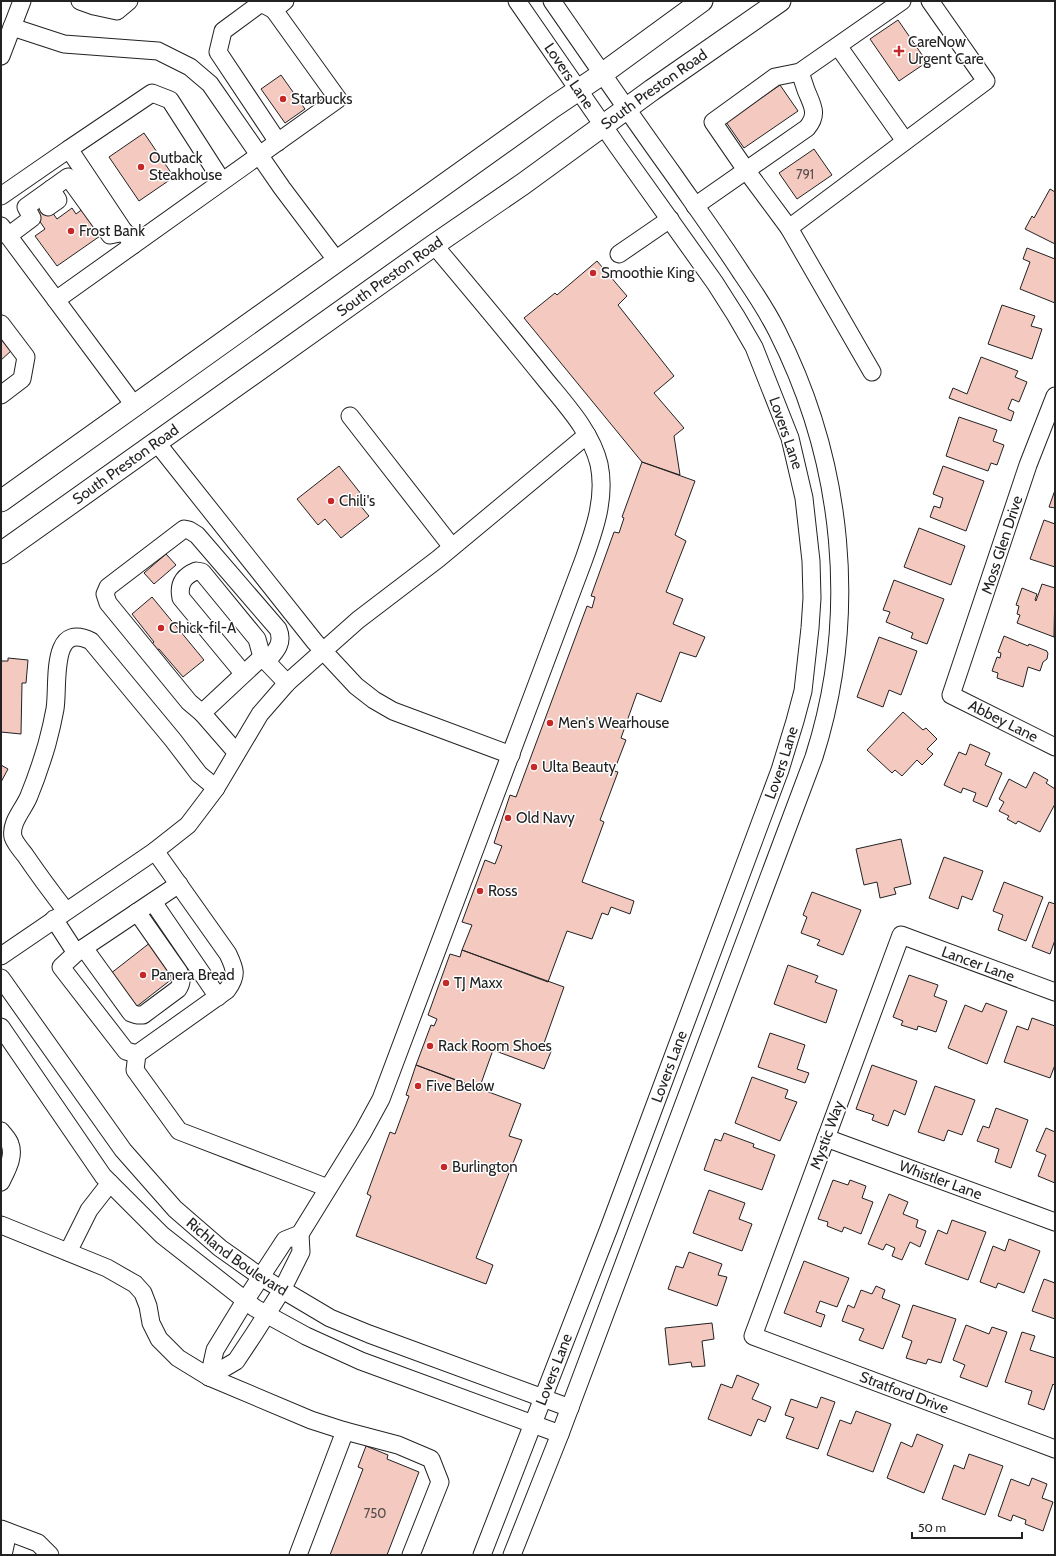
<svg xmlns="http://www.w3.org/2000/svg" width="1056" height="1556" viewBox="0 0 1056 1556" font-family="Cabin,sans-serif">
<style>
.building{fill:#f3c9c0;stroke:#222}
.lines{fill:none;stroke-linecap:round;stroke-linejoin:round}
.minor-casing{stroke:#222;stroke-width:19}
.major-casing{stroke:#222;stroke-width:23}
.minor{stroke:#fff;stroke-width:17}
.major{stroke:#fff;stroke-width:21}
.poi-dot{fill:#c62828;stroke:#fff;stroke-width:1.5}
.labels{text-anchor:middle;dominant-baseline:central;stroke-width:3;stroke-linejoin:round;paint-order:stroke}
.number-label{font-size:13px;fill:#564c4a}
.poi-label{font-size:15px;fill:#222;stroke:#fff;text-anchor:start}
.street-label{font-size:15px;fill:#222;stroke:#fff}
</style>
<rect width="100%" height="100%" fill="#fff"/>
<path class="building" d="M 898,20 L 927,62 L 899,81 L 870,39 Z
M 281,75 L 305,109 L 285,123 L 261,89 Z
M 780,85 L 798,111 L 744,148 L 726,122 Z
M 144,133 L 174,177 L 139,201 L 109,157 Z
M 814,149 L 832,175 L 797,199 L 779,173 Z
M 1050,189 L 1055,192 L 1055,244 L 1025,229 L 1032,216 L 1034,218 Z
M 42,198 L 57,219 L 72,208 L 76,214 L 84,208 L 103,234 L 57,266 L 35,236 L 45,229 L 30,207 Z
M 1027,248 L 1055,259 L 1055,303 L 1020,289 L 1030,262 L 1023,259 Z
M 597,261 L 627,296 L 618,305 L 674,376 L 654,393 L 684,428 L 674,436 L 680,475 L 642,462 L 524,318 L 555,293 L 557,295 Z
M 1002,305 L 1035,316 L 1031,326 L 1042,329 L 1032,359 L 988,344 Z
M 1,339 L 11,351 L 1,360 Z
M 981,357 L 1018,371 L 1015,377 L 1027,382 L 1019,402 L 1012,399 L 1008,409 L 1014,412 L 1011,421 L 949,398 L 953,388 L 967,394 Z
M 959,417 L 997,430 L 993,441 L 1004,445 L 997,465 L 991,463 L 988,471 L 946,456 Z
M 642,462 L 695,481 L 675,535 L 686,541 L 666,592 L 683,599 L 673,624 L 705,637 L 696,657 L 680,652 L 661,702 L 637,693 L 621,738 L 626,740 L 614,771 L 618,772 L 600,820 L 604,822 L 582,882 L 634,901 L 630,914 L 611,907 L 608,915 L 602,913 L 592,939 L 567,931 L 548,982 L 462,950 L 472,925 L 462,922 L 485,860 L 495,864 L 502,846 L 494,843 L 510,795 L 516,797 L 587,606 L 592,608 L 595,597 L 591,596 L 614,532 L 619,533 L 624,518 L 622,517 Z
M 339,466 L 365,499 L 359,504 L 369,516 L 341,538 L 325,519 L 318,525 L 297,499 Z
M 943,466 L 984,481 L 966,531 L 930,517 L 934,506 L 940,508 L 943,498 L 933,494 Z
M 1055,490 L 1055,508 L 1049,507 Z
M 1044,520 L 1055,524 L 1055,567 L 1030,559 Z
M 919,528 L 965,546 L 951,585 L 904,567 Z
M 166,554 L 176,565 L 154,584 L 144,573 Z
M 894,580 L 944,599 L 927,644 L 911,638 L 913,633 L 886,622 L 890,612 L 883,610 Z
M 1042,584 L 1055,588 L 1054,637 L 1017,623 L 1020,615 L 1017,614 L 1019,606 L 1016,605 L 1022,588 L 1037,594 L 1035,600 L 1036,601 Z
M 152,597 L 204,660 L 183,677 L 159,649 L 157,650 L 152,644 L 154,642 L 132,614 Z
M 1004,636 L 1028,646 L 1029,644 L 1047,651 L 1047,652 L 1048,653 L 1047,659 L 1043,662 L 1040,671 L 1028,667 L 1023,687 L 997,678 L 998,673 L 992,671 L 997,657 L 1000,658 L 1001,653 L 998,652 Z
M 879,637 L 917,651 L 901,695 L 889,690 L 883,707 L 857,697 Z
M 8,658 L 28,660 L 26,683 L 22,683 L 21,734 L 1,732 L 1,661 L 8,661 Z
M 903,712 L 923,730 L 926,728 L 937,739 L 927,749 L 933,754 L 922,765 L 917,760 L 902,776 L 895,770 L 892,773 L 867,750 Z
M 970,744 L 990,753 L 985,765 L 1002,773 L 987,807 L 973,801 L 976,793 L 963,788 L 961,793 L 944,785 L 959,752 L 966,755 Z
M 1,765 L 8,769 L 1,782 Z
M 1034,772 L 1048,780 L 1046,783 L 1055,789 L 1055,804 L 1040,832 L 1018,821 L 1016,824 L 1007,819 L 1009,816 L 999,811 L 1004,802 L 999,799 L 1009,779 L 1026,788 Z
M 901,839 L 911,884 L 894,888 L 896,894 L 880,898 L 877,882 L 864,885 L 856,849 Z
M 944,857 L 983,871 L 972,900 L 962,896 L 958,909 L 929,898 Z
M 1004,882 L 1043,897 L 1026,941 L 998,930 L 1003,915 L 993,911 Z
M 812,892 L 861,910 L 843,955 L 817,945 L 820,940 L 801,933 L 807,917 L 803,915 Z
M 1049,902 L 1055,904 L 1055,940 L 1050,954 L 1032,947 Z
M 151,942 L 177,975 L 136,1007 L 110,974 Z
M 462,950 L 564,987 L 543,1046 L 552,1049 L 544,1069 L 493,1050 L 479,1089 L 416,1065 L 431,1025 L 434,1026 L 437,1019 L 428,1015 L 450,954 L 460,957 Z
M 788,965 L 818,976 L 815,982 L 837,990 L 826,1023 L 774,1004 Z
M 909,975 L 938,985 L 934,996 L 947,1001 L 936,1032 L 918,1026 L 917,1030 L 901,1025 L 903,1021 L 893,1017 Z
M 986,1003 L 1007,1011 L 987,1064 L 948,1048 L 965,1005 L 982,1012 Z
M 1032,1018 L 1055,1026 L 1055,1065 L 1050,1078 L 1004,1062 L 1017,1026 L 1028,1030 Z
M 770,1033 L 805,1045 L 797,1069 L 809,1073 L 805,1083 L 758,1067 Z
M 416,1065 L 521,1104 L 509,1136 L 522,1140 L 476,1258 L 493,1265 L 486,1284 L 356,1236 L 371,1196 L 367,1194 L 390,1132 L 395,1134 L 409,1096 L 406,1095 Z
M 872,1065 L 917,1081 L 905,1115 L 894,1110 L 888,1126 L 872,1120 L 874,1115 L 856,1109 Z
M 752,1077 L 788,1090 L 785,1098 L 797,1102 L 780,1141 L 735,1123 Z
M 935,1086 L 975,1100 L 962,1135 L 948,1130 L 944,1141 L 918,1132 Z
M 996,1108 L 1028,1120 L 1011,1168 L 995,1162 L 999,1149 L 977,1141 L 983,1126 L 989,1128 Z
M 1046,1128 L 1055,1132 L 1055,1183 L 1038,1176 L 1046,1155 L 1036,1151 Z
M 724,1133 L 754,1144 L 753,1147 L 775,1155 L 762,1190 L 704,1170 L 715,1139 L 721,1141 Z
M 833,1180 L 848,1185 L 850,1180 L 866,1186 L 862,1198 L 873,1202 L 861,1234 L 844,1227 L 842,1232 L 827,1226 L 828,1222 L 818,1219 Z
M 709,1190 L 745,1203 L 739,1219 L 752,1224 L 742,1251 L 693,1233 Z
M 889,1194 L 908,1202 L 903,1214 L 918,1220 L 916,1227 L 926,1231 L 920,1247 L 910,1242 L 902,1260 L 892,1256 L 895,1248 L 886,1244 L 883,1250 L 868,1244 Z
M 952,1220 L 986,1232 L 968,1280 L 925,1264 L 938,1230 L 947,1234 Z
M 1009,1239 L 1040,1251 L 1024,1293 L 998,1283 L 996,1288 L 980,1282 L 993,1246 L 1005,1251 Z
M 689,1252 L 722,1264 L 718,1275 L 727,1277 L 717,1306 L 668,1289 L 676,1266 L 683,1268 Z
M 804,1261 L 849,1278 L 837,1307 L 820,1301 L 816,1312 L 825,1315 L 821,1327 L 784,1313 Z
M 1044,1279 L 1055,1283 L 1055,1319 L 1032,1311 Z
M 876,1286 L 885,1290 L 882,1298 L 900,1305 L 883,1349 L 859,1340 L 864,1329 L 842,1321 L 848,1305 L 854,1308 L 861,1290 L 872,1294 Z
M 913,1305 L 956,1319 L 941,1363 L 928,1359 L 926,1364 L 906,1358 L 912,1341 L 902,1337 Z
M 712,1323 L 714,1339 L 702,1341 L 705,1366 L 692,1367 L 691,1362 L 669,1365 L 665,1328 Z
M 966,1325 L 989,1334 L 992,1327 L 1007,1332 L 987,1387 L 960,1377 L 965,1365 L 953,1360 Z
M 1022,1332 L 1035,1336 L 1030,1350 L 1055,1358 L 1055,1382 L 1054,1385 L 1053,1384 L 1044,1410 L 1028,1404 L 1032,1391 L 1005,1382 Z
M 737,1375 L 759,1384 L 752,1399 L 771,1407 L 765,1422 L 758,1419 L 751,1436 L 708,1419 L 721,1384 L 732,1388 Z
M 821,1397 L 835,1402 L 818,1449 L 786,1438 L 794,1418 L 785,1415 L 791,1399 L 817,1408 Z
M 856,1411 L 891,1424 L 873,1472 L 827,1455 L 840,1420 L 851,1424 Z
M 917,1434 L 943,1445 L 924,1493 L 887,1478 L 901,1442 L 912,1447 Z
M 366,1446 L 388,1455 L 387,1459 L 419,1472 L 387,1555 L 330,1555 L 363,1469 L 358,1467 Z
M 969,1454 L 1003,1466 L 985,1515 L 942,1499 L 954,1465 L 964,1469 Z
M 1032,1478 L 1047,1484 L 1042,1498 L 1053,1502 L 1043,1531 L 1025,1524 L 1026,1520 L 1013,1515 L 1011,1521 L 998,1516 L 1011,1479 L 1029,1486 Z"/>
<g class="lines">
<defs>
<g id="minor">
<path d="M 80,1 L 94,6 L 117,11 L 129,1"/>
<path d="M 902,1 L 800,72 L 775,77 L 713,122 L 746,170 L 789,228 L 986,81 L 930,1"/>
<path d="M 274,10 L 261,3 L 223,31 L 218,52 L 278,142"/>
<path d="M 12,27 L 64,44 L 158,51 L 190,67 L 210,84 L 282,188 L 337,261"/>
<path d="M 838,46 L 905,141"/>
<path d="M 1,56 L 22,1"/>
<path d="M 69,149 L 152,93 L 170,100 L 222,181"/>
<path d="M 1,196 L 69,149 L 133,245"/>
<path d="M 695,206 L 807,128 C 819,114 812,105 806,90 C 804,84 802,78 800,72"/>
<path d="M 48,207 L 58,200 L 51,189"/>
<path d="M 1,226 L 134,405"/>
<path d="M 789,228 L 872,372"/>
<path d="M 8,236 L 32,218 L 26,207 L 68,177 L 110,235 L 125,232"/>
<path d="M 619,254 L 670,219"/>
<path d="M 56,300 L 338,99 L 274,10 L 285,1"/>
<path d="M 1,324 L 26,357 L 22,379 L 1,395"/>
<path id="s1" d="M 1055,396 L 1028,465 L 951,695 L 1055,747"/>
<path d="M 350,416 L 452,547"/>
<path d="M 157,443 L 315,642 L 356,686 L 374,700 L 393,711 L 511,755"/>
<path d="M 243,673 L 181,598 C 178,584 184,576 196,571 L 202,572 L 257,639 L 262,657"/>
<path d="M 202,713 L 189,702 L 108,603 L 105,594 L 108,587 L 184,529 L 189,530 L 197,535 L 278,629 C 284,643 276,651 267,661"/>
<path d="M 236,752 L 202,713 L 262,657 L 287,683"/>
<path d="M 155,851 L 228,954 C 235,969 238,975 227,990 L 137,1054 L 135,1070 L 179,1131 L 328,1188"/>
<path d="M 153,902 L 218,997"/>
<path d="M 66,911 C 52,893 38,874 25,855 C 21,850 15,843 13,837 C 10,822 24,809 29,796 C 36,779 42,761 47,744 C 50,733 53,720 55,709 C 59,686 49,620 91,641 L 173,740 L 199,774 L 216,788"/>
<path d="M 54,919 L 76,953 L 179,884"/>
<path d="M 84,948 L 131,1013 L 137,1015 L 143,1015 L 178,989 C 182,983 182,979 179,972 L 137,912"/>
<path d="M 76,953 L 61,967 L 126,1051 L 137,1054"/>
<path d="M 1,956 L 155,851 L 188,825 L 216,788 L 260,714 L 287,683 L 358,620 L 438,559 L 587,435"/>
<path id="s2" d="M 1,978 L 123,1150 L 175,1209 L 220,1248 L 261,1277 L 330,1318 L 369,1334 L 570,1408"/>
<path id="s3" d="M 1055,992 L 901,935 L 753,1336 L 1055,1449"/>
<path d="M 1,1027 L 103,1176 L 162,1235 L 255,1308 L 306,1336 L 361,1361 L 560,1434"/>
<path d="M 1,1131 C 4,1135 9,1140 10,1144 C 15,1157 6,1171 1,1182"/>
<path id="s4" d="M 826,1138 L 1055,1222"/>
<path d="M 1,1225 L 107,1268 L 135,1284 L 143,1293 L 148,1306 L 151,1323 L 159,1339 L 178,1358 L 209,1377 L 311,1420 L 345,1431 L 398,1445 L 431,1459 L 440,1482 L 411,1555"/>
<path d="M 68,1252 L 89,1210 L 110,1183"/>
<path d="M 209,1377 L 215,1350 L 245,1301 L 285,1240 L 300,1234 L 363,1132 L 381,1099 L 584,559 C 595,528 606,497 599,464 C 591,431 565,404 544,378 C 508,333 471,289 434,245"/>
<path d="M 209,1377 L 236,1361 L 254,1334 L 282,1290 L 301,1252 L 300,1234"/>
<path d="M 1,1529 L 38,1543 L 50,1555"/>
<path d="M 3,1555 L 8,1532"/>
<path d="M 298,1555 L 345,1431"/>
<path id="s5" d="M 482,1555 L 609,1228 L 780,770 L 795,721 L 803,691 L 810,628 L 812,598 L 811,561 L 804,498 L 790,438 L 754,347 L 736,316 L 715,283 L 618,147 L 517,1"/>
<path d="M 512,1555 L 560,1434 L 814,757 C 859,616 844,463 777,331 C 767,311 755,293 742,274 C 720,240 696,207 673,174 C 632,117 592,59 552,1"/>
</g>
<g id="major">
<path d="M 1,501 L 553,107 L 602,74 L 702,1"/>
<path id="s6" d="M 1,553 L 434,245 L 523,184 L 652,90 L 780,1"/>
</g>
</defs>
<use href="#minor" class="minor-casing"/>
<use href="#major" class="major-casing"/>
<use href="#minor" class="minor"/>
<use href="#major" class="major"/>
</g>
<g class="poi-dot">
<path d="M897 45h4v4h4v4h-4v4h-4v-4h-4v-4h4z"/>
<circle cx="283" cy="99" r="4"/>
<circle cx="141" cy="167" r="4"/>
<circle cx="71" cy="231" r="4"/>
<circle cx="593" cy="273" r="4"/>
<circle cx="331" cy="501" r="4"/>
<circle cx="161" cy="628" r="4"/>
<circle cx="550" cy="723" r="4"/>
<circle cx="534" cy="767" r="4"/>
<circle cx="508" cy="818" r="4"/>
<circle cx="480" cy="891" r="4"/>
<circle cx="143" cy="975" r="4"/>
<circle cx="446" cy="983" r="4"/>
<circle cx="430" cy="1046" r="4"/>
<circle cx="418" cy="1086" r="4"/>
<circle cx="444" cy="1167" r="4"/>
</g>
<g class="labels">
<g class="number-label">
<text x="805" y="174">791</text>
<text x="375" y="1513">750</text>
</g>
<g class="poi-label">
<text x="908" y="42">CareNow<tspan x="908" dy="17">Urgent Care</tspan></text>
<text x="291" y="99">Starbucks</text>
<text x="149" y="158">Outback<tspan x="149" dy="17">Steakhouse</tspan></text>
<text x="79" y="231">Frost Bank</text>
<text x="601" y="273">Smoothie King</text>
<text x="339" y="501">Chili's</text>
<text x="169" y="628">Chick-fil-A</text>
<text x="558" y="723">Men's Wearhouse</text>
<text x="542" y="767">Ulta Beauty</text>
<text x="516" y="818">Old Navy</text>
<text x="488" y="891">Ross</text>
<text x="151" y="975">Panera Bread</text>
<text x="454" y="983">TJ Maxx</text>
<text x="438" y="1046">Rack Room Shoes</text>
<text x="426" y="1086">Five Below</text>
<text x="452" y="1167">Burlington</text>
</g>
<g class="street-label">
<text transform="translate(569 76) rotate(56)">Lovers Lane</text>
<text stroke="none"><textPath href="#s6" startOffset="801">South Preston Road</textPath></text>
<text stroke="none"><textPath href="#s6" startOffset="477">South Preston Road</textPath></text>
<text transform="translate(786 433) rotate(71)">Lovers Lane</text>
<text stroke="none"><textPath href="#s6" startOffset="153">South Preston Road</textPath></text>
<text transform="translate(1002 545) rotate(-72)">Moss Glen Drive</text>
<text stroke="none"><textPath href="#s1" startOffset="375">Abbey Lane</textPath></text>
<text stroke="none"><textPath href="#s5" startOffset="847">Lovers Lane</textPath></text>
<text transform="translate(978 964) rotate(20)">Lancer Lane</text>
<text stroke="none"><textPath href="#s5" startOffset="523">Lovers Lane</textPath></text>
<text transform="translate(827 1135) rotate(-70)">Mystic Way</text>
<text stroke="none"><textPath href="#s4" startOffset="122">Whistler Lane</textPath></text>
<text stroke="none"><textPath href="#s2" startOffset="368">Richland Boulevard</textPath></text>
<text stroke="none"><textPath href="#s5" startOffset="199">Lovers Lane</textPath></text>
<text stroke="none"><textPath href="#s3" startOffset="753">Stratford Drive</textPath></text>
</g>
</g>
<rect width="1056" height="1556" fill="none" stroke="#222222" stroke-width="4"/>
<path d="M912 1532v6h110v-6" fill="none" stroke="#222222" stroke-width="2"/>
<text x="918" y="1532" font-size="12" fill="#222222" stroke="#ffffff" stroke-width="3" paint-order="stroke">50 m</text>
</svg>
